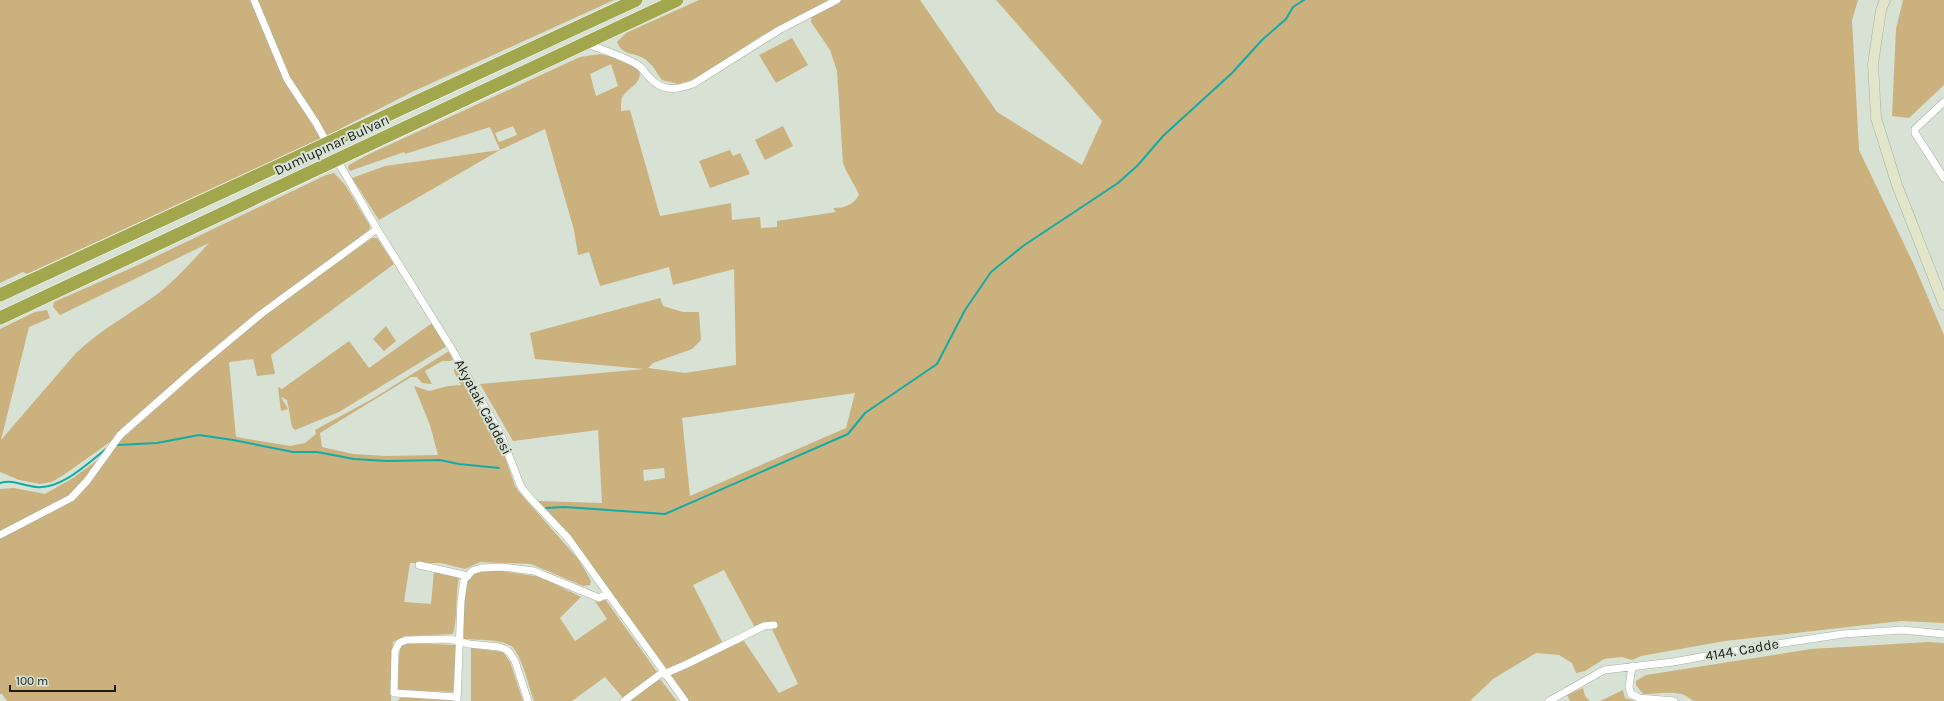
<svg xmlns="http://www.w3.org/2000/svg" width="1944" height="701" viewBox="0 0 1944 701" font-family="Karla,sans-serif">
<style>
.green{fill:#cab17e;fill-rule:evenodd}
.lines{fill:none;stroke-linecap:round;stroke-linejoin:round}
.stream{stroke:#15aba5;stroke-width:2}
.street-casing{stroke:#a5b0a2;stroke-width:8}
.secondary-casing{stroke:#a5b0a2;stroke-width:11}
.highway-casing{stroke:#fff;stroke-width:14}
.street{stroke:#fff;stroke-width:7}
.secondary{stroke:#e3e5ca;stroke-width:10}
.highway{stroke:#a2a74e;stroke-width:13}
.labels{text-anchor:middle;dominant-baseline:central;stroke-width:4;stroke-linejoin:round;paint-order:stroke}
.street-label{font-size:14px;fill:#191d17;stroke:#d7e2d4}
</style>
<rect width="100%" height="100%" fill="#d7e2d4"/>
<path class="green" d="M 0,0 L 614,0 L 412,92 L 334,132 L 27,274 L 23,272 L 0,283 Z
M 699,0 L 834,0 L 763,35 L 695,79 L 678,84 L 662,80 C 656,72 652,63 643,58 C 632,52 622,55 617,42 L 626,33 Z
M 842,0 L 920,0 L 997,112 L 1082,165 L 1102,121 L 996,0 L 1858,0 L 1852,20 L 1859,150 L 1915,267 L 1944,335 L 1944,623 L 1901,621 L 1725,641 L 1641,656 L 1632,660 L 1622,657 L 1604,659 L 1585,671 L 1576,673 L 1572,663 L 1559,655 L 1536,653 L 1493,679 L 1470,701 L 689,701 L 668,674 L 744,641 L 779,693 L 798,684 L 771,627 L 764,630 L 754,626 L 724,570 L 693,585 L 722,642 C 709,649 675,671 663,668 L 637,628 L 553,517 L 537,501 L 602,503 L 598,430 L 513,441 L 480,384 L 644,369 L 535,359 L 530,333 L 660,298 L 663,306 L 683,312 L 699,312 L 701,340 L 692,349 L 653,363 L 648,368 L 685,373 L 736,365 L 734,269 L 673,285 L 669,267 L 600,286 L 589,252 L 578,255 L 574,230 L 545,129 L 500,150 L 379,220 L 352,178 L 385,166 L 500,150 L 490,127 L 405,154 L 404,152 L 350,171 L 348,168 L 349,165 L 365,156 L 580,57 L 600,54 L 621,59 L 639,69 C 643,85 628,86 622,98 C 621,101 621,107 621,111 L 630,110 L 660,216 L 731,203 L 732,220 L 760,217 L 761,228 L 777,227 L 777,221 L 836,212 L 833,208 C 845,208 853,205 859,195 C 855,184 847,175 843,163 L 837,71 L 830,50 L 811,22 L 812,16 ZM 611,64 L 618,86 L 596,96 L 590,74 ZM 513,126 L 517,135 L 499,142 L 495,133 ZM 855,393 L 846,428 L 690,496 L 682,418 ZM 664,468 L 665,478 L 644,481 L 643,470 Z
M 1903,0 L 1944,0 L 1944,85 L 1909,118 L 1892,116 L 1896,29 Z
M 792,38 L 808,65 L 776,83 L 759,55 Z
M 783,126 L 793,146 L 765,160 L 755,140 Z
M 730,150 L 733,156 L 740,153 L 750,174 L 710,188 L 699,161 Z
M 334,173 L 346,186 L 370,226 L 369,231 L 252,318 L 110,442 L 65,474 L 52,482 L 40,484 L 19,480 L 0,472 L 0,329 L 35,312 L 47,310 L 50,318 L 29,327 L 1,440 L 76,353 C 100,330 130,314 156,295 C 176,280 192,261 209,243 L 60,315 L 53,307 L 54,302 L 136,266 L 326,175 Z
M 372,238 L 377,238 L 394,264 L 271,355 L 275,374 L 257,376 L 253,359 L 229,362 L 236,437 L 290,446 L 305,443 L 316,434 L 315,430 L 374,398 L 449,351 L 453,359 L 451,361 L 442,361 L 425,371 L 432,384 L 422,383 L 417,377 L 411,377 L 320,433 L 322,447 L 353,454 L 387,456 L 438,455 L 430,425 L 414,386 L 429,391 L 448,386 L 461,385 L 454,372 L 454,369 L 457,368 L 460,371 L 502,448 L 515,486 L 520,493 L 579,560 L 591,581 L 590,585 L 583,586 L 531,564 L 480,562 L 465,569 L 441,563 L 410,563 L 404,602 L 431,604 L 434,571 L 459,577 C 455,596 458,616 453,634 L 407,636 L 393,642 L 391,701 L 7,701 L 2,694 L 0,694 L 0,537 L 77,498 L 110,456 L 117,443 L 227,346 L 265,315 Z
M 432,323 L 447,346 L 339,412 L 295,430 L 292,427 L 287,400 L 281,397 L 288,409 L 281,411 L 278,387 L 282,389 L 349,341 L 369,368 Z
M 386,326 L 396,341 L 384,351 L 373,339 Z
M 100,458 L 89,476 L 67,498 L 0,532 L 0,489 L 14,488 L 45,494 L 73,478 Z
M 495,570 L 541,577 L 581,597 L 560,618 L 575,641 L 607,619 L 595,601 L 600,602 L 605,599 L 657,672 L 623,698 L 605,677 L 572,701 L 534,701 C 529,688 522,654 511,646 C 500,639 477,640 464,639 C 464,623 460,588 471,576 C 477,570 487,570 495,570 Z
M 1928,642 L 1944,643 L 1944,701 L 1695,701 C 1690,700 1687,695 1681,694 C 1668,691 1655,694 1643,694 L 1636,685 L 1636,681 L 1646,675 L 1811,649 Z
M 404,643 L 456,645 L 453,692 L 396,690 L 400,647 Z
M 471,648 L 503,652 L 510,662 L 523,701 L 471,701 Z
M 660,679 L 677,701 L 628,701 Z
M 1583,688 L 1585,696 L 1590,701 L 1570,701 L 1567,695 Z
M 1623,690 L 1625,698 L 1635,701 L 1600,701 Z
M 409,697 L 453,700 L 453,701 L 398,701 L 400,698 Z"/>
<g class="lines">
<path class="stream" d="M 118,445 L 157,443 L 199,435 L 233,440 L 293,452 L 317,452 L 354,459 L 387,461 L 440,460 L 459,464 L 499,468
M 0,483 C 13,479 23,486 36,487 C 61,490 88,463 106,449
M 546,508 L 565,507 L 665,514 L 848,434 L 865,413 L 937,364 L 965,310 L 991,272 L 1023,246 L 1118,183 L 1138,165 L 1163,136 L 1232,73 L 1262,40 L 1286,19 L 1293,7 L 1304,0"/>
<defs>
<path id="street" d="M 254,0 L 287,79 L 316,123 L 327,143
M 585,43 C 602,50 620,55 636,64 C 642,67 644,72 649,77 C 662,92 676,90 693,84 L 779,30 L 837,0
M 1944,102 L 1915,129 L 1915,133 L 1944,178
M 337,160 L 377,229 L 450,346 L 501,435 L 521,487 L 530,498 L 568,538 L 685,701
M 0,535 L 71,498 L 87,481 L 120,435 L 195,369 L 261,314 L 377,229
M 419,565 L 468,576
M 1632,666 L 1629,687 L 1631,694 L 1639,698 L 1674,701
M 664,674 L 687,664 L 764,626 L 774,625
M 457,697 L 394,693 L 395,651 L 399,643 L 406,640 L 450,639 L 469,644 L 499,647 L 505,649 L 510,653 L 515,661 L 528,701
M 457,701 L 461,601 L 464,580 L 472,571 L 481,568 L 502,567 L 534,571 L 599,598 L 607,594
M 624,701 L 663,672
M 1549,701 L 1604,670 L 1673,662 L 1751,648 L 1843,634 L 1902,630 L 1944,634"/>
<path id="secondary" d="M 1885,0 L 1881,10 L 1873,64 L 1876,118 L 1897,185 L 1944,305"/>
<path id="highway" d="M 0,295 L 636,0
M 0,318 L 677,0"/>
</defs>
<use href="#street" class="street-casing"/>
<use href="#secondary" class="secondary-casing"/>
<use href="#highway" class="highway-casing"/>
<use href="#street" class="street"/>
<use href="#secondary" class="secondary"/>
<use href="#highway" class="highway"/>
</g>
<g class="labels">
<g class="street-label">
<text transform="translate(332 145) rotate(-25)">Dumlupınar Bulvarı</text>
<text transform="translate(483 407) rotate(62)">Akyatak Caddesi</text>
<text transform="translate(1742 650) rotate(-10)">4144. Cadde</text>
</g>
</g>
<path d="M10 685v6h105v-6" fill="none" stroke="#191d17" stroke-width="2"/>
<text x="16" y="685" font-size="12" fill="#191d17" stroke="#d7e2d4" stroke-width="3" paint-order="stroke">100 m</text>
</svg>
